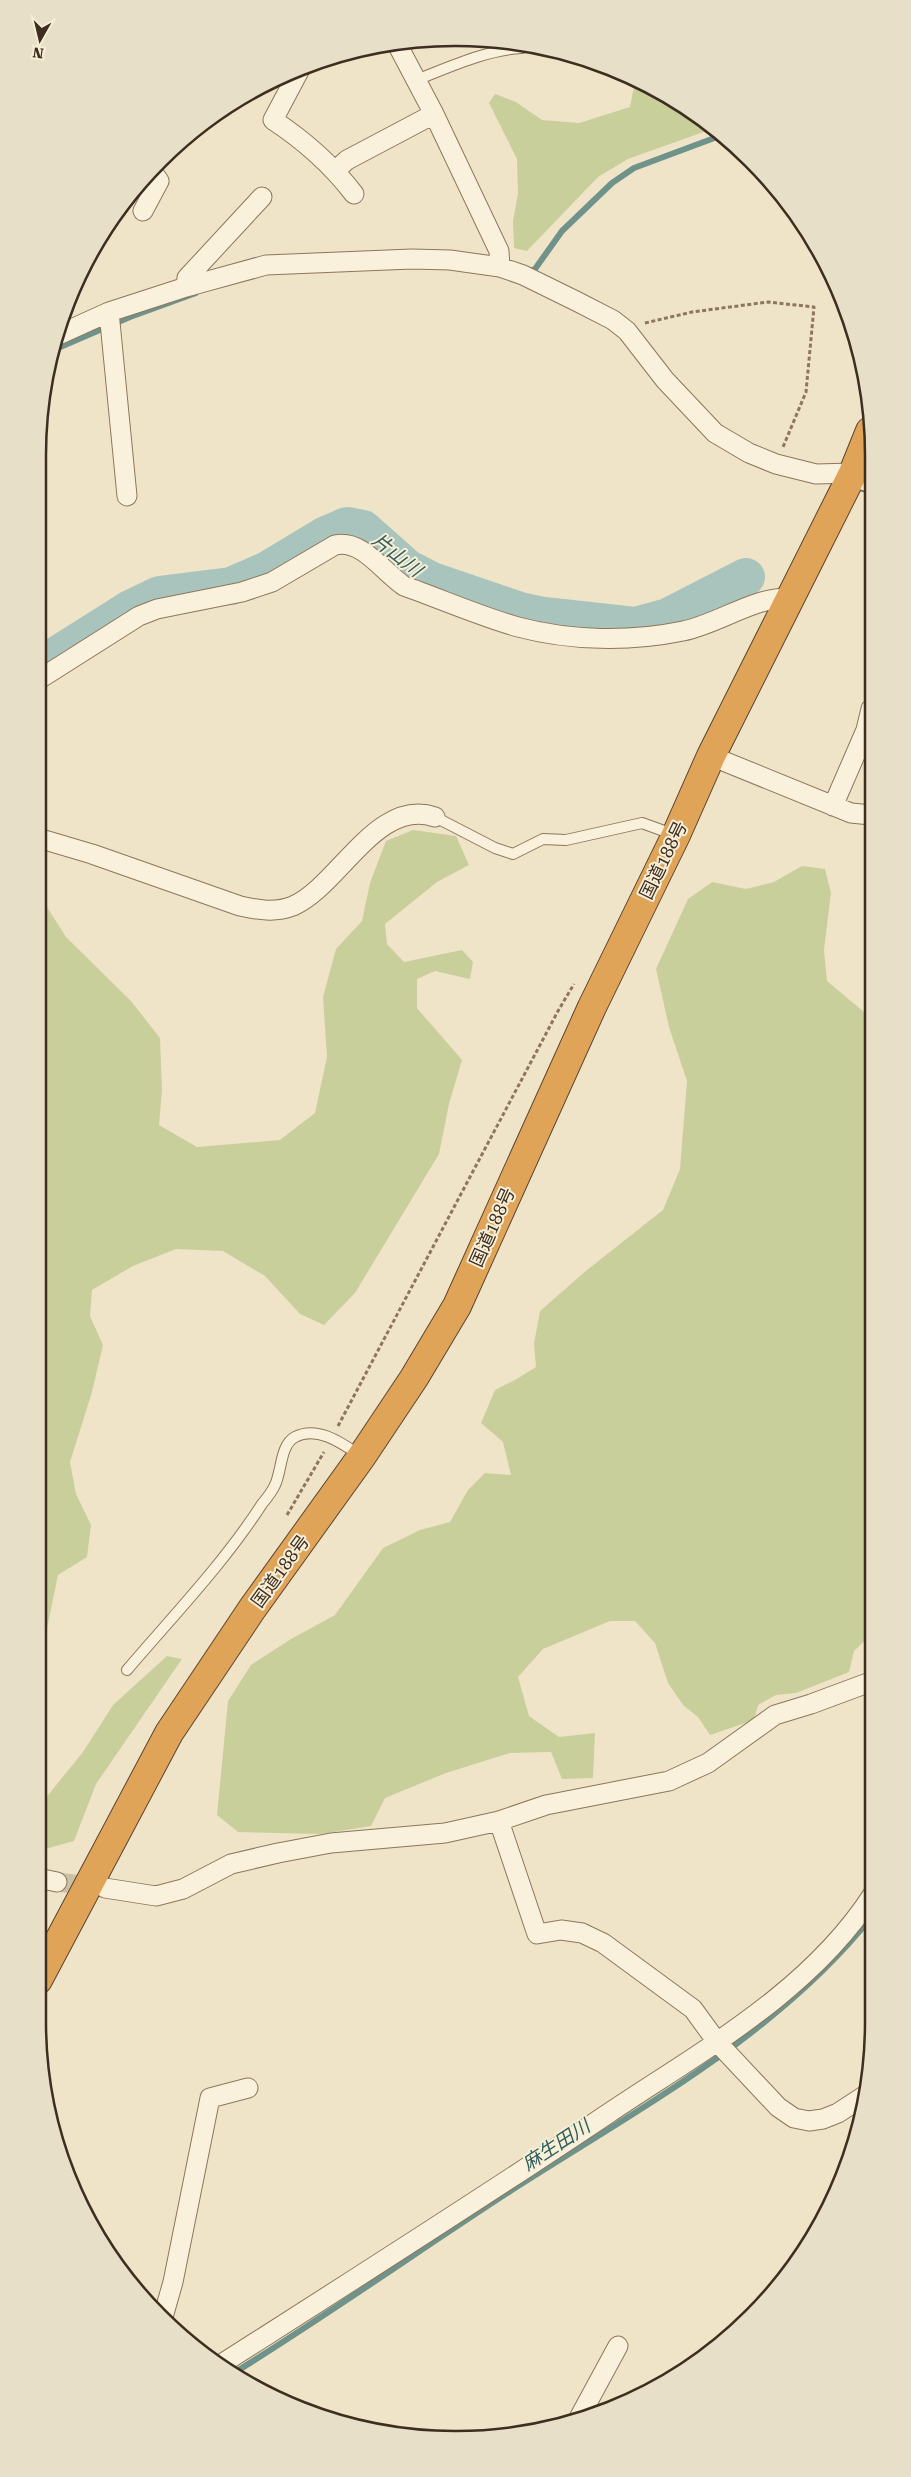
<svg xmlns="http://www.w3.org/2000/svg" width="911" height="2477" viewBox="0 0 911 2477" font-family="'Roboto Serif','Noto Sans JP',serif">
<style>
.green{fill:#c9cf9b}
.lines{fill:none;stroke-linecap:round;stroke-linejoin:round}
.stream{stroke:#6f938a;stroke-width:6}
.river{stroke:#a9c4bc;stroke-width:38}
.street-tunnel{stroke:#ccc0a6;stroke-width:19;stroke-dasharray:19 9;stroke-linecap:butt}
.lane-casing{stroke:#8d765c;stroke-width:12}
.street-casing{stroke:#8d765c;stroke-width:21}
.secondary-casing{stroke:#6f573f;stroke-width:29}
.highway-casing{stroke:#5b4430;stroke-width:30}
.path{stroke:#8d765c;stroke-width:3;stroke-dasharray:4 2.5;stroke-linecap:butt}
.lane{stroke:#faf1dc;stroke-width:10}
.street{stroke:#faf1dc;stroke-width:19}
.secondary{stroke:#faf1dc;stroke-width:26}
.highway{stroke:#e0a458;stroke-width:28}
.labels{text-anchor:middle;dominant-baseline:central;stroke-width:4;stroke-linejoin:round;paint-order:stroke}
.street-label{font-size:18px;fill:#3d2e20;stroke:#f7eed8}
.water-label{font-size:19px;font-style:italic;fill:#2f5d5a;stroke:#f7eed8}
.rim{fill:none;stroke:#3d2e20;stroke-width:2.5}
</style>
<rect width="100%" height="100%" fill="#f0e4c8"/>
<path class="green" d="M 635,81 L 665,94 L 709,130 L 628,159 L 598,177 L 527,251 L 514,248 L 513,221 L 518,194 L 517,159 L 489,103 L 495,94 L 516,102 L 542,120 L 579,123 L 630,107 Z
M 413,830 L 456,836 L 469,865 L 437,882 L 385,924 L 387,944 L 404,962 L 462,950 L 473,962 L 470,979 L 435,971 L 417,979 L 417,1008 L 462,1060 L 449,1104 L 439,1154 L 355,1293 L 324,1325 L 300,1314 L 265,1276 L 223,1251 L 176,1249 L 133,1266 L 92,1290 L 90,1316 L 103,1345 L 92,1392 L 70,1462 L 76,1494 L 91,1525 L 87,1557 L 58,1575 L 43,1648 L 38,1659 L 38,898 L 45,904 L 66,937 L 131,1001 L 160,1038 L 162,1090 L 159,1125 L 197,1147 L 280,1140 L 315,1113 L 327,1057 L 323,997 L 336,949 L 362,921 L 370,883 L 386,841 Z
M 802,866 L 825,869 L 831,893 L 824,950 L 827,981 L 871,1018 L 873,1633 L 854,1651 L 849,1672 L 796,1693 L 776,1695 L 758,1705 L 754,1720 L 710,1735 L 698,1717 L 683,1705 L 668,1683 L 655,1643 L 635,1621 L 610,1621 L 543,1649 L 518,1677 L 529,1716 L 559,1737 L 595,1733 L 593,1778 L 562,1779 L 551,1752 L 510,1753 L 446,1773 L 385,1798 L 371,1826 L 321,1834 L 238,1832 L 217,1815 L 228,1701 L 251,1665 L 291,1639 L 335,1615 L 383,1548 L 420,1530 L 450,1522 L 468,1490 L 485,1473 L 511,1475 L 503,1442 L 481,1423 L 495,1390 L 515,1380 L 536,1367 L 534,1344 L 540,1311 L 587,1270 L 663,1210 L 680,1169 L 687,1081 L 669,1027 L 656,969 L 688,899 L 712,882 L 746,889 L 774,882 Z
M 167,1656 L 182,1659 L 96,1784 L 74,1841 L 38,1851 L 38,1801 L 44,1800 L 83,1752 L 113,1705 Z"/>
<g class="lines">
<path class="stream" d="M 526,272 L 535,269 L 562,231 L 612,183 L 634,168 L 717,137
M 51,351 L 130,317 L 196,293
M 234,2373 C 329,2314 421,2249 515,2188 C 640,2108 780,2033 873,1915"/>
<path class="river" d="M 38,667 L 130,609 L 159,595 L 231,586 L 266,571 L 324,536 L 347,526 L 363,529 L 407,568 L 432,581 L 520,611 L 544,616 L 635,626 L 668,617 L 746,577"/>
<path class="street-tunnel" d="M 57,1882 L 99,1887"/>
<defs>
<path id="lane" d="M 416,80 C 450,67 486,50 522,48
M 435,817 L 495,848 L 513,854 L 543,839 L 566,840 L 642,823 L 675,835
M 127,1670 C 173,1616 224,1563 262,1504 C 267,1498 272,1492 275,1485 C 282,1471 280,1445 295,1437 C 318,1425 343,1444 361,1456"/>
<path id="street" d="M 396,42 L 434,114 L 499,251 L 500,267
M 300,69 L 273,120 C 305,141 331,164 354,194
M 336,170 L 347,160 L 434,114
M 143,211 L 159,181 L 152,171
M 186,287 L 187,278 L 262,197
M 109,312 L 127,496
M 56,336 L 109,312 L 186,287 L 266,265 L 412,259 L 450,260 L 500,267 L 523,275 L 576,301 L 613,320 L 627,331 L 665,380 L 715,433 L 749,453 L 776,464 L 816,474 L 853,473
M 38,680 L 139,616 L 157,609 L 242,592 L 272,582 L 335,545 C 362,539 382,571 404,586 C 441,599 479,616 518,627 C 571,641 630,642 683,631 C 718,624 756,596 790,598
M 711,756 L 851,813 L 871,815
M 833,806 L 866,730 L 871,709
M 38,838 L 92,854 L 240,906 C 258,910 275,913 293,906 C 339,886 377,797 435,817
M 499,1821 L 537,1934 L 561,1930 L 582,1933 L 603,1943 L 693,2009 L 717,2042 L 778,2107 L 794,2118 L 809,2121 L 823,2119 L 838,2113 L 864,2096
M 38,1878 L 57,1882
M 105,1888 L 156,1896 L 183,1889 L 231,1864 L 278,1853 L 331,1843 L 445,1833 L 499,1821 L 546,1805 L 669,1781 L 708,1763 L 775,1715 L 811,1704 L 873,1681
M 163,2317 L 173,2282 L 210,2098 L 248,2088
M 220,2365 C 350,2282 481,2199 609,2113 C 703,2050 811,1991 873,1894
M 579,2418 L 618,2346"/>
<path id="secondary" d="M 853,473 L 870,479"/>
<path id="highway" d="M 38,1980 L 169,1733 L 252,1609 L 362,1456 L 414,1378 L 457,1306 L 592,1007 L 676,835 L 711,756 L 853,473 L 870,431"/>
</defs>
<use href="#lane" class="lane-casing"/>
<use href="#street" class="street-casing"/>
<use href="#secondary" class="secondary-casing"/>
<use href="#highway" class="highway-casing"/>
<path class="path" d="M 645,323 L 692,312 L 768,302 L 814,307 L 806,392 L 783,447
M 338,1426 L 558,1011 L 574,984
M 287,1515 L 324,1452"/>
<use href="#lane" class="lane"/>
<use href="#street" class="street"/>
<use href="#secondary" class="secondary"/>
<use href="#highway" class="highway"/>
</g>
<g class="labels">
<g class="street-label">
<text transform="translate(663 860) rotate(-64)">国道188号</text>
<text transform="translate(492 1227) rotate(-66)">国道188号</text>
<text transform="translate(280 1571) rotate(-54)">国道188号</text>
</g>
<g class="water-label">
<text transform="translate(397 555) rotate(38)">片山川</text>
<text transform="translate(556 2145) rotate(-33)">麻生田川</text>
</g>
</g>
<path d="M0 0H911V2477H0ZM455 46H456A409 409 0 0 1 865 455V2022A409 409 0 0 1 456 2431H455A409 409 0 0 1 46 2022V455A409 409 0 0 1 455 46Z" fill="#e8dfc9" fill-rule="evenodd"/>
<path class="rim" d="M455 46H456A409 409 0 0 1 865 455V2022A409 409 0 0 1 456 2431H455A409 409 0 0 1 46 2022V455A409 409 0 0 1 455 46Z"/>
<g transform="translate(40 40) rotate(188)" stroke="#f7eed8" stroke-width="4" paint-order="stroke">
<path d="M0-4L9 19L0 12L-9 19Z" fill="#3d2e20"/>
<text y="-8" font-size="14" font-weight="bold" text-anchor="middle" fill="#3d2e20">N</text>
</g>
</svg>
